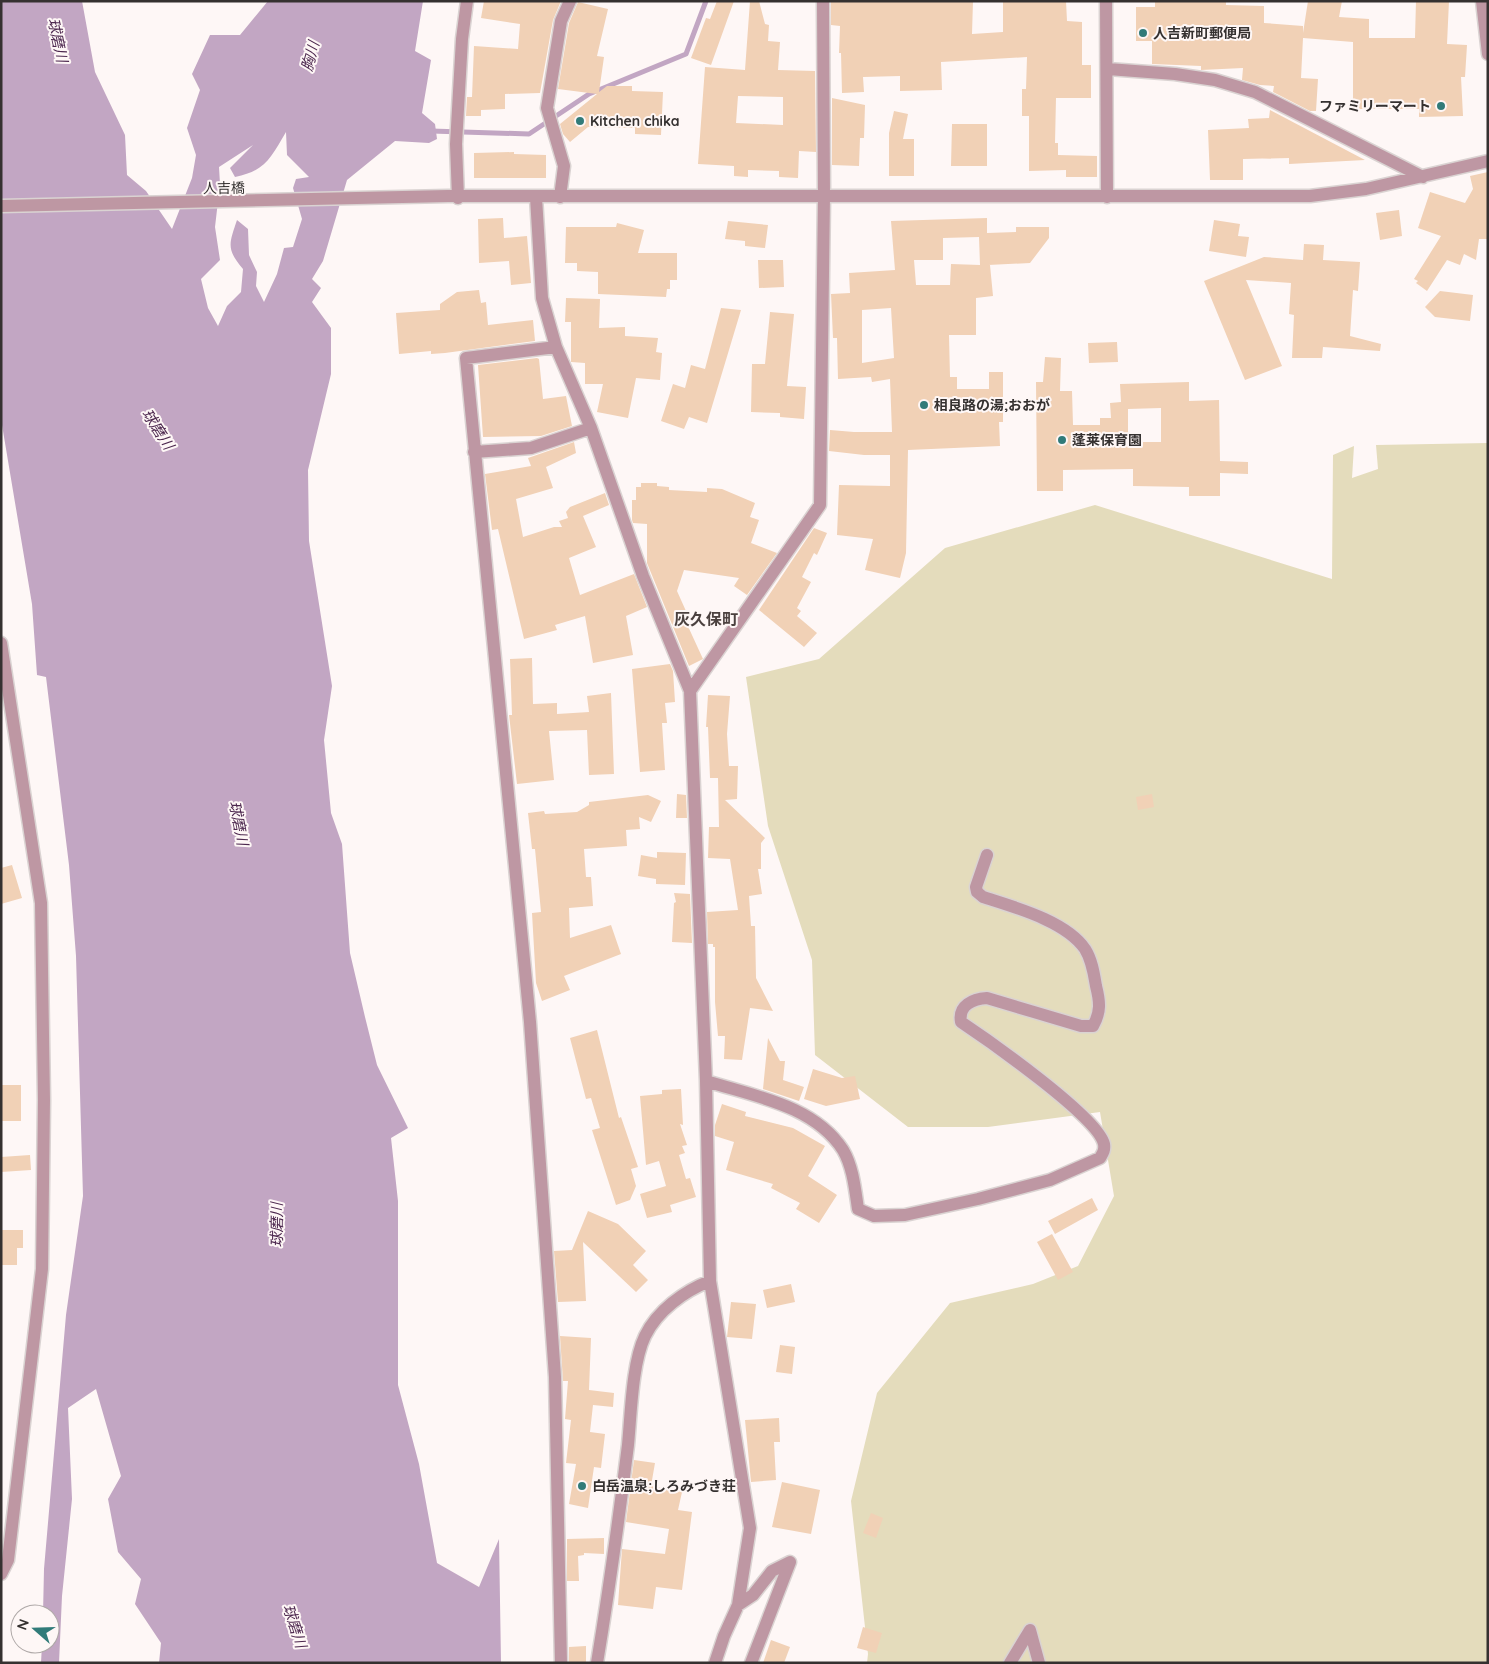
<svg xmlns="http://www.w3.org/2000/svg" width="1489" height="1664" viewBox="0 0 1489 1664" font-family="Quicksand,'Noto Sans JP',sans-serif">
<style>
.green{fill:#e4dcbc}
.water{fill:#c2a6c3;fill-rule:evenodd}
.lines{fill:none;stroke-linecap:round;stroke-linejoin:round}
.stream{stroke:#c2a6c3;stroke-width:5}
.building{fill:#f1d1b6;fill-rule:evenodd}
.minor-casing{stroke:#dad3d2;stroke-width:15}
.minor{stroke:#be97a3;stroke-width:12}
.poi-dot{fill:#317b79;stroke:#fef7f6;stroke-width:2}
.labels{text-anchor:middle;dominant-baseline:central;stroke-width:4;stroke-linejoin:round;paint-order:stroke}
.poi-label{font-size:14px;font-weight:bold;fill:#353130;stroke:#fef7f6;text-anchor:start}
.street-label{font-size:14px;fill:#353130;stroke:#fef7f6}
.water-label{font-size:15px;font-style:italic;fill:#4d284f;stroke:#fef7f6}
.quarter-label{font-size:16px;font-weight:bold;fill:#4b413f;stroke:#fef7f6}
</style>
<rect width="100%" height="100%" fill="#fef7f6"/>
<path class="green" d="M 1488,443 L 1488,1663 L 867,1663 L 868,1654 L 851,1501 L 877,1393 L 950,1303 L 1033,1284 L 1078,1266 L 1114,1196 L 1100,1112 L 988,1127 L 908,1127 L 815,1055 L 812,960 L 768,826 L 746,677 L 819,659 L 945,548 L 1095,505 L 1332,579 L 1333,455 L 1354,446 L 1352,478 L 1378,469 L 1376,445 Z"/>
<path class="water" d="M 1,1 L 82,1 L 95,72 L 125,135 L 127,175 L 146,191 L 172,229 L 192,178 L 196,155 L 187,128 L 200,90 L 192,74 L 210,35 L 240,35 L 268,1 L 423,1 L 415,51 L 431,60 L 422,113 L 435,124 L 437,139 L 429,143 L 395,141 L 347,180 L 323,261 L 312,279 L 321,288 L 312,302 L 331,328 L 331,374 L 308,470 L 309,541 L 332,686 L 324,740 L 331,813 L 342,844 L 350,953 L 365,1017 L 377,1065 L 408,1128 L 391,1138 L 398,1201 L 398,1385 L 419,1464 L 437,1563 L 479,1587 L 499,1539 L 501,1663 L 159,1663 L 161,1643 L 135,1604 L 141,1579 L 118,1552 L 108,1499 L 121,1476 L 96,1389 L 68,1408 L 72,1499 L 62,1596 L 59,1663 L 41,1663 L 42,1644 L 50,1644 L 50,1614 L 43,1614 L 44,1569 L 66,1315 L 83,1196 L 76,956 L 69,865 L 46,677 L 37,675 L 32,604 L 1,419 ZM 286,132 L 287,155 L 309,177 L 296,179 L 293,188 L 302,219 L 293,247 L 284,248 L 277,274 L 264,302 L 256,286 L 257,272 L 249,255 L 248,229 L 237,220 C 229,244 226,249 243,269 L 241,292 L 227,306 L 218,326 L 208,308 L 201,279 L 220,260 L 215,227 L 220,184 L 219,167 L 253,145 L 230,168 L 235,177 C 266,171 271,157 286,132 Z"/>
<g class="lines">
<path class="stream" d="M 431,131 L 529,134 L 589,94 L 686,54 L 706,1"/>
</g>
<path class="building" d="M 484,1 L 561,1 L 553,20 L 540,93 L 505,94 L 505,109 L 481,110 L 481,116 L 466,116 L 467,97 L 472,97 L 474,46 L 518,49 L 520,24 L 481,18 Z
M 717,1 L 734,1 L 711,65 L 691,58 L 706,18 L 710,19 Z
M 750,1 L 759,1 L 765,24 L 769,25 L 768,41 L 780,42 L 778,70 L 815,71 L 816,152 L 799,151 L 798,178 L 779,177 L 779,171 L 748,170 L 748,177 L 734,176 L 734,166 L 698,164 L 705,67 L 745,70 ZM 738,96 L 783,97 L 783,125 L 736,123 Z
M 831,1 L 973,1 L 972,34 L 1003,32 L 1003,1 L 1066,1 L 1067,21 L 1082,22 L 1082,65 L 1091,65 L 1091,98 L 1056,98 L 1055,143 L 1058,143 L 1058,155 L 1097,156 L 1097,177 L 1066,177 L 1066,170 L 1029,171 L 1029,116 L 1022,116 L 1022,89 L 1026,89 L 1027,57 L 941,62 L 942,90 L 900,91 L 900,76 L 863,77 L 864,92 L 842,93 L 841,53 L 839,53 L 840,26 L 831,25 Z
M 1155,1 L 1226,1 L 1226,5 L 1264,6 L 1264,23 L 1303,26 L 1303,33 L 1308,1 L 1342,1 L 1339,17 L 1369,19 L 1369,38 L 1415,38 L 1416,1 L 1449,1 L 1447,44 L 1467,45 L 1465,77 L 1461,77 L 1463,116 L 1419,117 L 1419,109 L 1353,109 L 1353,42 L 1303,38 L 1301,78 L 1318,79 L 1316,111 L 1310,111 L 1273,92 L 1274,86 L 1260,85 L 1242,80 L 1243,68 L 1201,70 L 1201,66 L 1152,64 L 1152,41 L 1136,41 L 1136,7 L 1155,7 Z
M 578,2 L 608,9 L 597,56 L 604,57 L 599,92 L 607,86 L 632,86 L 632,91 L 663,92 L 661,135 L 635,134 L 635,128 L 588,127 L 570,142 L 563,134 L 560,124 L 597,94 L 558,89 L 569,23 Z
M 832,98 L 865,105 L 864,138 L 860,138 L 859,166 L 832,165 Z
M 1270,110 L 1365,160 L 1289,164 L 1289,158 L 1243,159 L 1243,180 L 1210,180 L 1208,130 L 1249,128 L 1248,119 L 1269,118 Z
M 894,111 L 908,114 L 903,139 L 914,139 L 914,176 L 889,176 L 889,133 Z
M 952,124 L 987,124 L 987,166 L 951,166 Z
M 514,152 L 514,154 L 546,155 L 546,178 L 474,178 L 474,153 Z
M 1488,172 L 1488,239 L 1479,239 L 1476,260 L 1464,254 L 1460,265 L 1447,260 L 1427,291 L 1416,283 L 1418,281 L 1414,279 L 1441,236 L 1418,228 L 1430,192 L 1465,203 L 1473,189 L 1470,176 Z
M 1399,210 L 1402,236 L 1380,240 L 1376,213 Z
M 503,218 L 504,238 L 527,236 L 531,283 L 511,285 L 509,261 L 479,263 L 478,219 Z
M 987,218 L 987,233 L 1016,232 L 1016,227 L 1049,227 L 1049,238 L 1030,263 L 988,265 L 990,265 L 993,296 L 976,298 L 976,335 L 949,335 L 950,377 L 957,377 L 957,389 L 989,389 L 989,372 L 1003,372 L 1003,422 L 999,422 L 1000,446 L 908,450 L 906,553 L 900,578 L 865,570 L 873,539 L 837,535 L 839,485 L 890,486 L 890,455 L 864,455 L 829,451 L 830,430 L 854,432 L 892,432 L 890,379 L 872,382 L 871,377 L 838,379 L 837,338 L 833,338 L 831,294 L 850,293 L 849,273 L 895,270 L 891,221 ZM 979,237 L 980,265 L 951,264 L 950,285 L 916,285 L 914,260 L 943,260 L 943,238 ZM 891,308 L 894,358 L 862,363 L 862,310 Z
M 1214,220 L 1240,224 L 1238,236 L 1249,237 L 1246,257 L 1209,251 Z
M 728,221 L 768,225 L 765,248 L 745,246 L 745,241 L 725,239 Z
M 617,223 L 644,230 L 638,253 L 677,253 L 677,280 L 670,280 L 670,289 L 667,289 L 666,297 L 598,294 L 598,272 L 577,271 L 577,263 L 565,263 L 566,227 L 616,227 Z
M 1304,244 L 1324,245 L 1323,260 L 1360,262 L 1358,291 L 1353,290 L 1350,336 L 1381,344 L 1380,351 L 1323,347 L 1322,358 L 1292,358 L 1294,315 L 1289,314 L 1291,283 L 1246,280 L 1282,366 L 1245,380 L 1204,281 L 1264,257 L 1303,260 Z
M 758,260 L 783,260 L 784,287 L 759,288 Z
M 479,290 L 481,303 L 486,302 L 488,325 L 533,320 L 535,341 L 445,353 L 431,354 L 431,351 L 399,354 L 396,313 L 440,310 L 440,304 L 457,292 Z
M 1440,291 L 1473,295 L 1470,321 L 1435,317 L 1425,307 Z
M 566,298 L 600,299 L 599,328 L 625,327 L 625,336 L 658,338 L 656,352 L 662,353 L 660,380 L 636,378 L 628,418 L 597,412 L 603,384 L 585,384 L 585,363 L 571,362 L 571,322 L 565,322 Z
M 721,308 L 741,310 L 707,423 L 689,417 L 684,429 L 661,421 L 673,384 L 685,388 L 691,365 L 705,369 Z
M 770,312 L 794,314 L 787,386 L 806,387 L 804,419 L 780,417 L 780,413 L 751,412 L 752,364 L 765,364 Z
M 1117,342 L 1118,362 L 1089,363 L 1088,343 Z
M 1045,357 L 1061,358 L 1060,391 L 1072,391 L 1073,425 L 1100,425 L 1100,418 L 1111,418 L 1110,403 L 1121,402 L 1120,384 L 1189,382 L 1189,401 L 1219,400 L 1220,461 L 1248,462 L 1248,474 L 1220,473 L 1220,496 L 1189,496 L 1189,487 L 1133,486 L 1133,469 L 1063,470 L 1063,491 L 1037,491 L 1036,382 L 1043,382 ZM 1161,408 L 1161,442 L 1128,442 L 1128,409 Z
M 537,358 L 539,359 L 543,399 L 566,396 L 572,426 L 541,436 L 483,437 L 478,365 Z
M 574,442 L 576,453 L 546,467 L 553,488 L 516,499 L 523,537 L 554,527 L 562,527 L 559,521 L 568,518 L 566,512 L 570,507 L 605,493 L 609,505 L 583,516 L 596,547 L 569,558 L 580,595 L 634,574 L 647,607 L 626,616 L 633,655 L 593,663 L 585,616 L 555,625 L 557,630 L 524,639 L 498,529 L 492,530 L 485,474 L 531,466 L 528,458 Z
M 641,483 L 657,483 L 657,486 L 669,487 L 669,490 L 707,492 L 707,488 L 722,489 L 755,503 L 750,517 L 759,520 L 751,543 L 777,553 L 747,595 L 734,586 L 739,578 L 684,570 L 677,591 L 690,620 L 686,622 L 703,659 L 689,666 L 647,563 L 647,524 L 633,523 L 632,520 L 632,500 L 636,500 L 636,487 L 641,487 Z
M 814,528 L 827,533 L 817,555 L 814,553 L 802,577 L 811,582 L 797,608 L 801,611 L 797,616 L 817,633 L 804,647 L 759,610 Z
M 532,658 L 533,704 L 557,703 L 557,714 L 589,712 L 587,696 L 611,693 L 614,774 L 589,775 L 587,730 L 549,731 L 554,780 L 517,784 L 509,715 L 512,715 L 510,659 Z
M 670,664 L 673,671 L 675,702 L 665,703 L 667,723 L 662,723 L 665,770 L 640,772 L 632,669 Z
M 708,695 L 730,696 L 727,734 L 729,766 L 738,766 L 737,799 L 725,800 L 765,838 L 761,843 L 761,869 L 758,869 L 762,894 L 749,896 L 751,926 L 755,926 L 756,978 L 773,1011 L 750,1008 L 742,1060 L 724,1059 L 725,1036 L 718,1036 L 715,1002 L 715,947 L 713,947 L 713,944 L 708,944 L 707,912 L 738,910 L 730,859 L 708,858 L 709,827 L 719,827 L 718,778 L 710,778 L 708,727 L 706,727 Z
M 677,794 L 686,795 L 687,818 L 676,818 Z
M 1152,794 L 1154,807 L 1138,810 L 1136,797 Z
M 648,795 L 661,801 L 651,822 L 639,817 L 640,829 L 626,830 L 627,846 L 584,849 L 586,877 L 591,877 L 593,906 L 569,908 L 570,938 L 611,925 L 621,954 L 564,976 L 570,990 L 542,1001 L 536,983 L 532,913 L 541,912 L 535,849 L 532,849 L 528,813 L 544,811 L 545,814 L 577,812 L 589,805 L 589,802 Z
M 657,852 L 686,853 L 685,885 L 656,884 L 656,879 L 638,876 L 641,855 L 657,858 Z
M 12,865 L 22,898 L 1,904 L 1,868 Z
M 674,893 L 690,894 L 692,943 L 672,942 L 674,903 L 676,902 Z
M 597,1030 L 619,1118 L 621,1117 L 638,1167 L 631,1169 L 636,1186 L 630,1200 L 616,1205 L 592,1130 L 600,1128 L 591,1098 L 586,1099 L 570,1038 Z
M 768,1038 L 780,1061 L 785,1061 L 783,1080 L 804,1087 L 799,1101 L 763,1089 Z
M 813,1069 L 842,1078 L 855,1076 L 860,1099 L 826,1106 L 804,1099 Z
M 1,1085 L 21,1085 L 21,1121 L 1,1121 Z
M 681,1089 L 683,1125 L 680,1124 L 687,1145 L 682,1146 L 685,1153 L 679,1155 L 686,1179 L 690,1178 L 696,1197 L 670,1205 L 672,1212 L 647,1218 L 640,1194 L 666,1186 L 659,1161 L 646,1165 L 640,1096 L 662,1094 L 662,1090 Z
M 722,1104 L 746,1112 L 745,1116 L 793,1128 L 825,1146 L 808,1176 L 837,1195 L 819,1223 L 796,1209 L 800,1203 L 771,1188 L 773,1184 L 726,1170 L 734,1142 L 715,1136 L 715,1125 Z
M 30,1155 L 31,1170 L 1,1172 L 1,1157 Z
M 1092,1198 L 1098,1210 L 1055,1234 L 1048,1221 Z
M 588,1211 L 618,1224 L 646,1251 L 633,1265 L 648,1280 L 636,1292 L 583,1242 L 586,1301 L 558,1302 L 554,1251 L 572,1250 Z
M 1,1230 L 23,1230 L 23,1248 L 17,1248 L 17,1265 L 1,1265 Z
M 1052,1234 L 1073,1272 L 1058,1280 L 1037,1242 Z
M 791,1284 L 795,1302 L 767,1308 L 763,1290 Z
M 731,1302 L 756,1304 L 752,1339 L 727,1337 Z
M 560,1336 L 591,1338 L 589,1390 L 614,1393 L 613,1407 L 593,1405 L 590,1432 L 605,1434 L 601,1468 L 594,1467 L 588,1508 L 569,1504 L 576,1464 L 566,1463 L 571,1420 L 565,1419 L 568,1381 L 563,1381 Z
M 780,1345 L 795,1347 L 792,1374 L 776,1372 Z
M 779,1418 L 780,1442 L 774,1442 L 776,1480 L 751,1482 L 745,1420 Z
M 634,1460 L 655,1463 L 651,1486 L 682,1492 L 678,1510 L 692,1512 L 682,1590 L 656,1587 L 653,1609 L 618,1605 L 622,1549 L 665,1554 L 669,1529 L 626,1522 Z
M 782,1482 L 820,1490 L 811,1534 L 772,1527 Z
M 871,1513 L 883,1518 L 876,1538 L 863,1533 Z
M 604,1538 L 604,1554 L 584,1553 L 584,1555 L 578,1556 L 579,1581 L 567,1581 L 567,1539 Z
M 863,1627 L 882,1633 L 876,1653 L 857,1648 Z
M 771,1640 L 790,1647 L 784,1663 L 763,1663 Z
M 586,1646 L 586,1663 L 569,1663 L 569,1647 Z"/>
<g class="lines">
<defs>
<path id="minor" d="M 1106,1 L 1107,197
M 1482,1 L 1488,54
M 1108,69 L 1175,74 L 1215,80 L 1255,92 L 1423,177
M 536,197 L 542,298 L 556,347 L 591,428 L 643,576 L 690,691 L 706,1081 L 710,1281 L 750,1528 L 738,1605 L 724,1636 L 715,1663
M 560,197 L 564,166 L 547,108 L 561,21 L 570,1
M 458,198 L 456,144 L 462,39 L 467,1
M 1,206 L 448,196 L 1310,196 L 1366,189 L 1488,161
M 556,347 L 466,358 L 530,1022 L 555,1377 L 561,1663
M 474,452 L 531,448 L 591,428
M 1,643 L 41,903 L 44,1100 L 42,1269 L 8,1560 L 1,1574
M 690,691 L 820,505 L 824,196 L 823,1
M 706,1081 C 753,1096 814,1105 843,1150 C 853,1167 855,1189 858,1209 L 874,1216 L 905,1215 L 978,1199 L 1050,1180 L 1100,1158 C 1103,1153 1105,1150 1104,1144 C 1098,1117 988,1040 961,1022 C 958,1005 973,999 987,998 L 1081,1026 L 1093,1026 C 1101,1012 1100,1002 1096,986 C 1094,974 1092,960 1085,949 C 1066,921 1014,907 983,897 L 977,892 L 976,887 L 987,855
M 738,1605 L 753,1595 L 772,1571 L 790,1562 L 751,1663
M 597,1663 C 609,1590 619,1518 628,1445 C 631,1414 632,1363 645,1336 C 657,1311 684,1291 710,1281
M 1010,1663 L 1030,1630 L 1039,1663"/>
</defs>
<use href="#minor" class="minor-casing"/>
<use href="#minor" class="minor"/>
</g>
<g class="poi-dot">
<circle cx="1143" cy="33" r="5"/>
<circle cx="1441" cy="106" r="5"/>
<circle cx="580" cy="121" r="5"/>
<circle cx="924" cy="405" r="5"/>
<circle cx="1062" cy="440" r="5"/>
<circle cx="582" cy="1486" r="5"/>
</g>
<g class="labels">
<g class="poi-label">
<text x="1153" y="33">人吉新町郵便局</text>
<text x="1431" y="106" text-anchor="end">ファミリーマート</text>
<text x="590" y="121">Kitchen chika</text>
<text x="934" y="405">相良路の湯;おおが</text>
<text x="1072" y="440">蓬莱保育園</text>
<text x="592" y="1486">白岳温泉;しろみづき荘</text>
</g>
<g class="street-label">
<text transform="translate(224 188) rotate(-1)">人吉橋</text>
</g>
<g class="water-label">
<text transform="translate(58 40) rotate(78)">球磨川</text>
<text transform="translate(310 56) rotate(-75)">胸川</text>
<text transform="translate(158 429) rotate(57)">球磨川</text>
<text transform="translate(239 823) rotate(79)">球磨川</text>
<text transform="translate(276 1225) rotate(-90)">球磨川</text>
<text transform="translate(295 1626) rotate(72)">球磨川</text>
</g>
<g class="quarter-label">
<text x="706" y="619">灰久保町</text>
</g>
</g>
<rect width="1489" height="1664" fill="none" stroke="#353130" stroke-width="5"/>
<g transform="translate(35 1629) rotate(290)"><circle r="24" fill="#fef7f6" stroke="#aea8a7"/>
<path d="M0-4L9 19L0 12L-9 19Z" fill="#317b79"/>
<text y="-8" font-size="14" font-weight="bold" text-anchor="middle" fill="#353130">N</text>
</g>
</svg>
